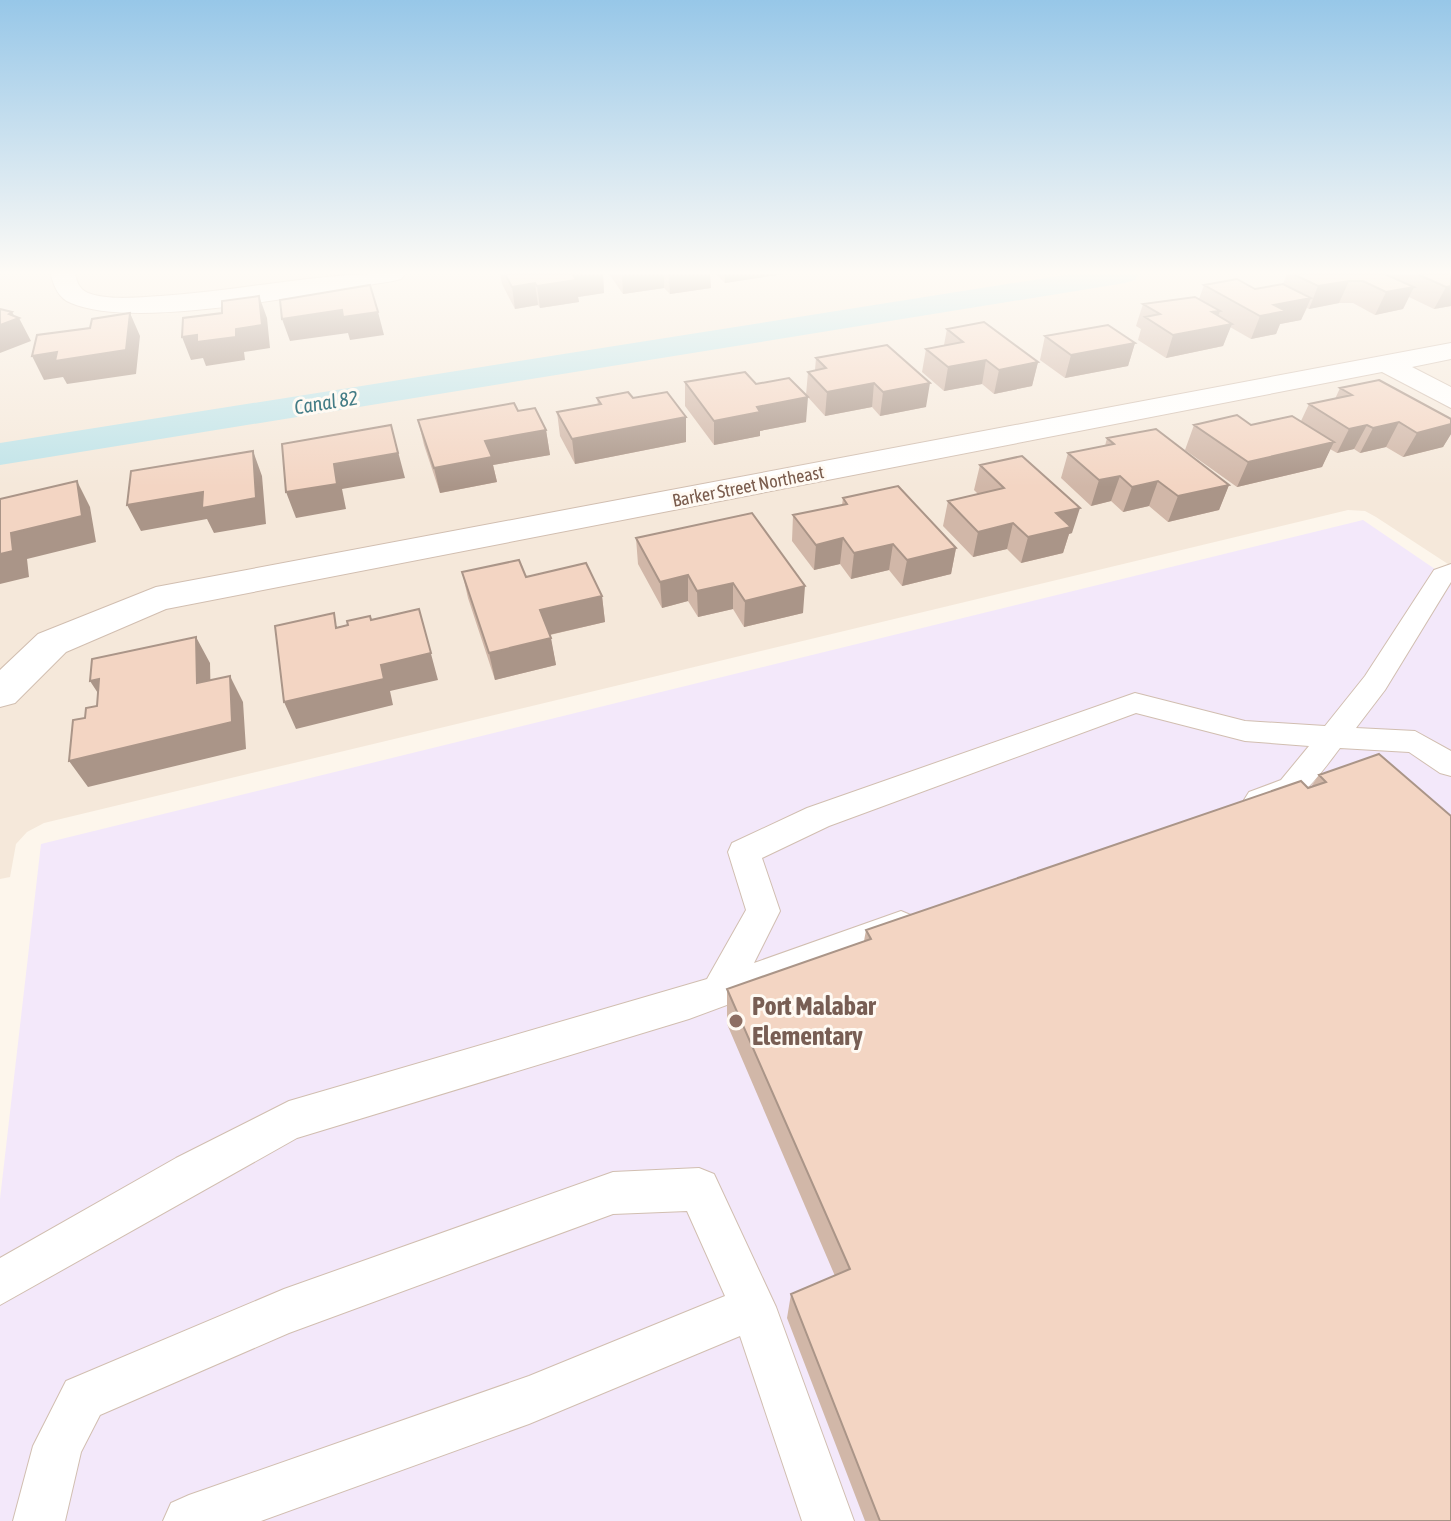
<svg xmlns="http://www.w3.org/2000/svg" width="1451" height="1521" viewBox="0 0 1451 1521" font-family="'Asap Condensed',sans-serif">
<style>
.residential{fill:#f5e8da}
.education{fill:#f3e8fa}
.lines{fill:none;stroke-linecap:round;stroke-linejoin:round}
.canal{fill:#bfe3e8;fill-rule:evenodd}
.service-casing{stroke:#d1beb0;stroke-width:2}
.minor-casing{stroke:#d1beb0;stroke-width:2}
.service{fill:#fff;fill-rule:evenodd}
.minor{fill:#fff;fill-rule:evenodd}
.wall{fill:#d1b7a8}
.shaded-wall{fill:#aa9588}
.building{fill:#f3d5c3;stroke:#aa9588;stroke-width:2}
.education-dot{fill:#8d6e63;stroke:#fffaf3;stroke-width:3}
.labels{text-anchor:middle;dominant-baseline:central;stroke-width:6;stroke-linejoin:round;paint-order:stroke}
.far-street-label{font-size:18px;fill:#7a5c4d;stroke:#fffaf3}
.far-water-label{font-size:20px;font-style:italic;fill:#437c86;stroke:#fffaf3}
.near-education-label{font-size:26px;font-weight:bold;fill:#785e54;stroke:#fffaf3;text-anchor:start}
</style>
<rect width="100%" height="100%" fill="#fdf6ec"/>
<path class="residential" d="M 0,274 L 1451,274 L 1451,566 L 1376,517 L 1365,511 L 1348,510 L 44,823 L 27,832 L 16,844 L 10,877 L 0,879 Z"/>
<path class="education" d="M 1363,520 L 1451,580 L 1451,1521 L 0,1521 L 0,1199 L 41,844 Z"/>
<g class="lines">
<path class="canal" d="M 1071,274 L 1139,274 L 1135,280 L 1125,283 L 0,465 L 0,443 Z"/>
<defs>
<path id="service" d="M 1451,564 L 1451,582 L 1385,690 L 1356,728 L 1415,731 L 1451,751 L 1451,776 L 1440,773 L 1409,752 L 1340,748 C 1319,775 1290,821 1249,808 L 1244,800 L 1249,792 L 1281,780 L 1309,746 L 1245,741 L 1136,713 L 829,826 L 762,858 L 780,911 L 754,963 L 901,911 L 913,916 L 918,926 L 913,936 L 689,1019 L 297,1138 L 0,1305 L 0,1258 L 176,1158 L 289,1101 L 707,979 L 746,910 L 728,852 L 732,843 L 807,808 L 1135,693 L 1245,721 L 1325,726 L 1365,676 L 1434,570 Z
M 699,1168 L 714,1174 L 776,1307 L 854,1521 L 802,1521 L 740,1336 L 529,1424 L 261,1521 L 163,1521 L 171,1503 L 189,1495 L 529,1376 L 725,1296 L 687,1211 L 613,1214 L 289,1333 L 100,1415 L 81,1452 L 65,1521 L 13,1521 L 33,1446 L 66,1381 L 284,1289 L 613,1172 Z"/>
<path id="minor" d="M 51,274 L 75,274 C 77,282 79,289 88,293 C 109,301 139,297 161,296 C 243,291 323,271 405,274 L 401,279 L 393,281 C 318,292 136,331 71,303 C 59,299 53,285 51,274 Z
M 1451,343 L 1451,359 L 1412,367 L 1451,387 L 1451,408 L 1382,372 L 166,609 L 66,652 L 15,703 L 0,707 L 0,670 L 38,634 L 156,587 Z"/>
</defs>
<use href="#service" class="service-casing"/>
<use href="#minor" class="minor-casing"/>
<use href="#service" class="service"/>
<use href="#minor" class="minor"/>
</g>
<path class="wall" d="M 500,274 L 603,274 L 604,293 L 578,297 L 579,302 L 540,308 L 538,305 L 515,309 L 502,284 Z
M 609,274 L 710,274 L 711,288 L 670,294 L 664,288 L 623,294 Z
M 716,274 L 783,274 L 725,283 Z
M 1287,274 L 1385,274 L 1388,275 L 1389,274 L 1451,274 L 1451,306 L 1434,309 L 1409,297 L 1403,309 L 1375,315 L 1353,303 L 1339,303 L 1309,309 L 1307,308 L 1301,320 L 1280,324 L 1276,334 L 1251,339 L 1230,327 L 1223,346 L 1166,358 L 1138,340 L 1141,329 L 1136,326 L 1143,304 L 1199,299 L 1204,285 L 1255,289 L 1283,284 Z
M 947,329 L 1038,362 L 1032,386 L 994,394 L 982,384 L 944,391 L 922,372 L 926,349 L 944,345 Z
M 1045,336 L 1135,343 L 1128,366 L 1065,378 L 1040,360 Z
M 887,345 L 926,407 L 880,416 L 872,407 L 825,416 L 806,395 L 808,372 L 815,370 L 816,358 Z
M 685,382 L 756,384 L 806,422 L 760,431 L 760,436 L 714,445 L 685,406 Z
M 1340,388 L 1451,419 L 1451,434 L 1443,447 L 1403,457 L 1386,447 L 1360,453 L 1354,449 L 1337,453 L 1330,449 L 1322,467 L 1237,487 L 1185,450 L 1194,425 L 1251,425 L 1301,421 L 1309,404 L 1335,399 Z
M 597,398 L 633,398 L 686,417 L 686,442 L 575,464 L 560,436 L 557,412 L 598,405 Z
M 518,411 L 546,430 L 550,455 L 493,465 L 497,482 L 440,493 L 424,445 L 418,420 Z
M 1107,438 L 1229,485 L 1219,510 L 1168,522 L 1149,506 L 1123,512 L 1111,501 L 1091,506 L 1061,478 L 1068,453 L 1105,446 Z
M 980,465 L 1072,533 L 1069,534 L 1063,553 L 1021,563 L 1007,549 L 973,557 L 943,526 L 948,501 L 978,494 L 974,490 Z
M 843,498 L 956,548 L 951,574 L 902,586 L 889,570 L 851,579 L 840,564 L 814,570 L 792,541 L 793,515 L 842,505 Z
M 636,538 L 803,613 L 744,627 L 733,609 L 698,617 L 688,601 L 662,608 L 638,564 Z
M 462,572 L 526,577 L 602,596 L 605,622 L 550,635 L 556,665 L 495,680 L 468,598 Z
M 1379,754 L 1451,1521 L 865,1521 L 787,1318 L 791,1294 L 835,1276 L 727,1024 L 727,989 L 864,941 L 866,930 L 1310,788 L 1319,775 Z"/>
<path class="shaded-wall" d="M 582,274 L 603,274 L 604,293 L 578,297 L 579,302 L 540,308 L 537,286 L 573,275 Z
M 622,274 L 664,274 L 664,288 L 623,294 Z
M 669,274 L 710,274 L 711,288 L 670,294 Z
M 725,274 L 783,274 L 725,283 Z
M 1451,274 L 1451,306 L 1434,309 L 1446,287 Z
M 1349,281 L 1339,303 L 1309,309 L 1318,286 Z
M 535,283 L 538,305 L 515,309 L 512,287 Z
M 1414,287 L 1403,309 L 1375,315 L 1386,292 Z
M 259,296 L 267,318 L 270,348 L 244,352 L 245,360 L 206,366 L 203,358 L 191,360 L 182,337 L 236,329 Z
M 1311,298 L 1301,320 L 1280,324 L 1276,334 L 1251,339 L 1260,316 L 1274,305 Z
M 342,310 L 378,312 L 384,335 L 350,340 L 348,333 L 290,341 L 282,319 Z
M 1220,311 L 1214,327 L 1232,324 L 1223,346 L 1166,358 L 1173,335 L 1212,312 Z
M 12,312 L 16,319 L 19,318 L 31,341 L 0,353 L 0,325 L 9,314 Z
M 130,313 L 140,336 L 136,374 L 67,384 L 63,377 L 44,380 L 32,356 Z
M 1135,343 L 1128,366 L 1065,378 L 1071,355 Z
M 986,360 L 982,384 L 944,391 L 948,367 Z
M 1038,362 L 1032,386 L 994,394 L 999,370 Z
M 874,383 L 872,407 L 825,416 L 827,392 Z
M 930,383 L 926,407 L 880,416 L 883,392 Z
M 808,397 L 806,422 L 760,431 L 760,436 L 714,445 L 714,421 L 757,407 Z
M 686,417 L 686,442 L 575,464 L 572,439 Z
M 1399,422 L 1386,447 L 1360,453 L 1373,428 Z
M 1451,424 L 1451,434 L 1443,447 L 1403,457 L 1417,433 Z
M 391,425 L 405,478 L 342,489 L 346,509 L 296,518 L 286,492 L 334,464 Z
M 1367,425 L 1354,449 L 1337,453 L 1349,429 Z
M 546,430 L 550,455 L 493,465 L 497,482 L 440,493 L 434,468 L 485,441 Z
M 1334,442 L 1322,467 L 1237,487 L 1248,462 Z
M 253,451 L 262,476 L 266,524 L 214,533 L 207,519 L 141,531 L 127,505 Z
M 1120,476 L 1111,501 L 1091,506 L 1099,480 Z
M 77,481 L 90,507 L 96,542 L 27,559 L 29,577 L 0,584 L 0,554 L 11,533 Z
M 1158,481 L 1149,506 L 1123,512 L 1132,487 Z
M 1229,485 L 1219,510 L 1168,522 L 1178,496 Z
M 1080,508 L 1072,533 L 1069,534 L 1063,553 L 1021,563 L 1028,537 L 1056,513 Z
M 1013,523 L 1007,549 L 973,557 L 978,532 Z
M 843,538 L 840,564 L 814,570 L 816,545 Z
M 893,544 L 889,570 L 851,579 L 854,553 Z
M 956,548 L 951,574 L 902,586 L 907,560 Z
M 688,575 L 688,601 L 662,608 L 660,582 Z
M 733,583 L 733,609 L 698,617 L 697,591 Z
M 805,586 L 803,613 L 744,627 L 745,601 Z
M 602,596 L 605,622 L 544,636 L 540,610 Z
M 419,609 L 438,680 L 390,691 L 393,705 L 296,729 L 284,702 L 381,665 Z
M 196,637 L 210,663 L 211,710 L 197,683 Z
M 551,638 L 556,665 L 495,680 L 489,653 Z
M 230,676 L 243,702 L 246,749 L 88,787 L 69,761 Z
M 99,679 L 107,707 L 90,681 Z"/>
<path class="building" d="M 505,274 L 582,274 L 573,275 L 576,280 L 537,286 L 535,283 L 512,287 Z
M 1293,274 L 1385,274 L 1414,287 L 1386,292 L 1363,281 L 1349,281 L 1318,286 Z
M 1417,274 L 1451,274 L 1451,286 L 1446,287 Z
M 1237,279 L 1255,289 L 1283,284 L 1311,298 L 1274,305 L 1286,311 L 1260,316 L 1204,285 Z
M 370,285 L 378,312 L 343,317 L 342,310 L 282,319 L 280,300 Z
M 259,296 L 262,325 L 236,329 L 236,337 L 197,342 L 197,335 L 182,337 L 183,318 L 222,313 L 222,301 Z
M 1195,297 L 1220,311 L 1212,312 L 1232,324 L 1173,335 L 1145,317 L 1160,314 L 1143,304 Z
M 0,309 L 12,312 L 9,314 L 19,318 L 0,325 Z
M 130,313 L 126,350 L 55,361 L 57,352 L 32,356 L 37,335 L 90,328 L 92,319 Z
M 984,322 L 1038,362 L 999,370 L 986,360 L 948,367 L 926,349 L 963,342 L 947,329 Z
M 1108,325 L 1135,343 L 1071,355 L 1045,336 Z
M 887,345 L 930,383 L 883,392 L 874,383 L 827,392 L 808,372 L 826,368 L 816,358 Z
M 745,372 L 756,384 L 789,378 L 808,397 L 757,407 L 760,412 L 714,421 L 685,382 Z
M 1379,380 L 1451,419 L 1451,424 L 1417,433 L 1399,422 L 1373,428 L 1367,425 L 1349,429 L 1309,404 L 1352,395 L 1340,388 Z
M 628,392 L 633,398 L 667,392 L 686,417 L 572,439 L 557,412 L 601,404 L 597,398 Z
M 514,403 L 518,411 L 535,408 L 546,430 L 485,441 L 492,457 L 434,468 L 418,420 Z
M 1237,415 L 1251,425 L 1292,416 L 1334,442 L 1248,462 L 1194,425 Z
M 391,425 L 398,453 L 334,464 L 337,484 L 286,492 L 282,444 Z
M 1156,429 L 1229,485 L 1178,496 L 1158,481 L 1132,487 L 1120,476 L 1099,480 L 1068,453 L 1114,444 L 1107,438 Z
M 253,451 L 256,498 L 202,508 L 203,492 L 127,505 L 131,471 Z
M 1022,456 L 1080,508 L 1056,513 L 1071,527 L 1028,537 L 1013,523 L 978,532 L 948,501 L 1004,488 L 980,465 Z
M 77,481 L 82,516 L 11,533 L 13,551 L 0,554 L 0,499 Z
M 898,486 L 956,548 L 907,560 L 893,544 L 854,553 L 843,538 L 816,545 L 793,515 L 847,504 L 843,498 Z
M 752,513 L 805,586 L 745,601 L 733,583 L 697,591 L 688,575 L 660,582 L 636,538 Z
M 519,560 L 526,577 L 586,563 L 602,596 L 540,610 L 551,638 L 489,653 L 462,572 Z
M 419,609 L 431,653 L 381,665 L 384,679 L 284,702 L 275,626 L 334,613 L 336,628 L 348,625 L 347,621 L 370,616 L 371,620 Z
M 196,637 L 197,683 L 230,676 L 232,722 L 69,761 L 73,720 L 85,718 L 86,708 L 97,706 L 99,679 L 90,681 L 92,659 Z
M 1379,754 L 1451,816 L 1451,1521 L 880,1521 L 791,1294 L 850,1269 L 727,989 L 871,939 L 866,930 L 1301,781 L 1308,788 L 1326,782 L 1319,775 Z"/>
<linearGradient id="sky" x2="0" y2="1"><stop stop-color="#97c7e8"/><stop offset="0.56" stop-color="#fefbf6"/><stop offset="1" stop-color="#fefbf6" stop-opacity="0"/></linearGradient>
<rect width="1451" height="487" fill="url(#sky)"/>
<circle class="education-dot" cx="736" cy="1021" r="8"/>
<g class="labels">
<g class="far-street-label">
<text transform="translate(748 486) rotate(-11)">Barker Street Northeast</text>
</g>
<g class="far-water-label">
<text transform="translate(326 402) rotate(-9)">Canal 82</text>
</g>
<g class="near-education-label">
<text x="752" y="1006">Port Malabar<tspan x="752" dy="30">Elementary</tspan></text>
</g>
</g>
</svg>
